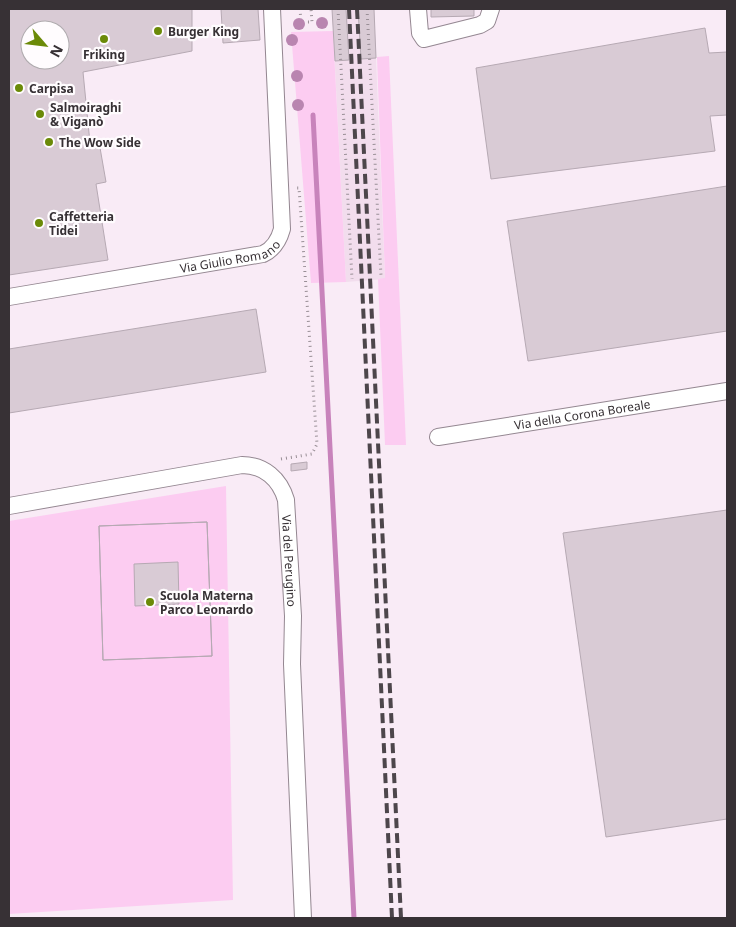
<svg xmlns="http://www.w3.org/2000/svg" width="736" height="927" viewBox="0 0 736 927" font-family="'Noto Sans',sans-serif">
<style>
.built{fill:#f2dded}
.green{fill:#fcccf1}
.lines{fill:none;stroke-linecap:round;stroke-linejoin:round}
.stream{stroke:#c883bb;stroke-width:5}
.building{fill:#d9cbd5;stroke:#b6a9b3;fill-rule:evenodd}
.street-casing{stroke:#948791;stroke-width:18}
.path{stroke:#998f96;stroke-width:3;stroke-dasharray:1 4;stroke-linecap:butt}
.street{stroke:#fff;stroke-width:16}
.rail{stroke:#4d464b;stroke-width:4;stroke-dasharray:10 5;stroke-linecap:butt}
.tree{fill:#b985b0}
.poi-dot{fill:#6b8a08;stroke:#fffcfe;stroke-width:2}
.labels{text-anchor:middle;dominant-baseline:central;stroke-width:4.5;stroke-linejoin:round;paint-order:stroke}
.poi-label{font-size:12px;font-weight:bold;fill:#373135;stroke:#fffcfe;text-anchor:start}
.street-label{font-size:12px;fill:#373135;stroke:#fffcfe}
</style>
<rect width="100%" height="100%" fill="#f9ebf6"/>
<path class="built" d="M 332,9 L 374,9 L 385,279 L 346,282 Z"/>
<path class="green" d="M 333,31 L 346,282 L 311,283 L 291,32 Z
M 389,56 L 406,445 L 385,445 L 378,279 L 385,278 L 377,57 Z
M 226,486 L 233,900 L 9,914 L 9,521 Z"/>
<g class="lines">
<path class="stream" d="M 313,115 L 354,918"/>
</g>
<path class="building" d="M 9,9 L 192,9 L 192,51 L 83,72 L 90,143 L 99,142 L 106,182 L 96,184 L 108,260 L 9,275 ZM 30,30 L 60,30 L 60,60 L 30,60 Z
M 221,9 L 258,9 L 260,40 L 223,43 Z
M 332,9 L 346,9 L 349,60 L 335,61 Z
M 358,9 L 374,9 L 376,58 L 361,59 Z
M 431,9 L 474,9 L 474,16 L 431,17 Z
M 705,28 L 709,53 L 727,52 L 727,115 L 710,116 L 715,151 L 491,179 L 476,68 Z
M 727,186 L 727,331 L 528,361 L 507,221 Z
M 256,309 L 266,372 L 9,413 L 9,349 Z
M 307,462 L 307,469 L 291,471 L 291,464 Z
M 727,510 L 727,819 L 606,837 L 563,533 Z
M 207,522 L 212,656 L 103,660 L 99,526 ZM 178,562 L 179,604 L 135,606 L 134,564 Z
M 207,522 L 212,656 L 103,660 L 99,526 Z"/>
<g class="lines">
<defs>
<g id="street">
<path d="M 418,9 L 420,33 L 424,39 L 480,25 L 487,21 L 491,9"/>
<path id="s1" d="M 9,297 L 263,254 C 274,249 279,240 282,229 L 272,9"/>
<path id="s2" d="M 438,437 L 727,391"/>
<path id="s3" d="M 9,506 L 242,465 C 264,465 280,479 286,500 L 293,616 L 292,664 L 303,918"/>
</g>
</defs>
<use href="#street" class="street-casing"/>
<path class="path" d="M 300,9 L 301,22 L 312,22 L 311,9
M 338,9 L 352,279
M 367,9 L 381,276
M 281,459 L 312,454 L 317,444 L 299,188 L 294,188"/>
<use href="#street" class="street"/>
<path class="rail" d="M 349,9 L 392,918
M 357,9 L 401,918"/>
</g>
<g class="tree">
<circle cx="322" cy="23" r="6"/>
<circle cx="299" cy="24" r="6"/>
<circle cx="292" cy="40" r="6"/>
<circle cx="297" cy="76" r="6"/>
<circle cx="298" cy="105" r="6"/>
</g>
<g class="poi-dot">
<circle cx="158" cy="31" r="5"/>
<circle cx="104" cy="39" r="5"/>
<circle cx="19" cy="88" r="5"/>
<circle cx="40" cy="114" r="5"/>
<circle cx="49" cy="142" r="5"/>
<circle cx="39" cy="223" r="5"/>
<circle cx="150" cy="602" r="5"/>
</g>
<g class="labels">
<g class="poi-label">
<text x="168" y="31">Burger King</text>
<text x="104" y="54" text-anchor="middle">Friking</text>
<text x="29" y="88">Carpisa</text>
<text x="50" y="107">Salmoiraghi<tspan x="50" dy="14">&amp; Viganò</tspan></text>
<text x="59" y="142">The Wow Side</text>
<text x="49" y="216">Caffetteria<tspan x="49" dy="14">Tidei</tspan></text>
<text x="160" y="595">Scuola Materna<tspan x="160" dy="14">Parco Leonardo</tspan></text>
</g>
<g class="street-label">
<text stroke="none"><textPath href="#s1" startOffset="225">Via Giulio Romano</textPath></text>
<text stroke="none"><textPath href="#s2" startOffset="146">Via della Corona Boreale</textPath></text>
<text stroke="none"><textPath href="#s3" startOffset="358">Via del Perugino</textPath></text>
</g>
</g>
<rect width="736" height="927" fill="none" stroke="#373135" stroke-width="20"/>
<g transform="translate(45 45) rotate(118)"><circle r="24" fill="#fffcfe" stroke="#afabae"/>
<path d="M0-4L9 19L0 12L-9 19Z" fill="#6b8a08"/>
<text y="-8" font-size="14" font-weight="bold" text-anchor="middle" fill="#373135">N</text>
</g>
</svg>
